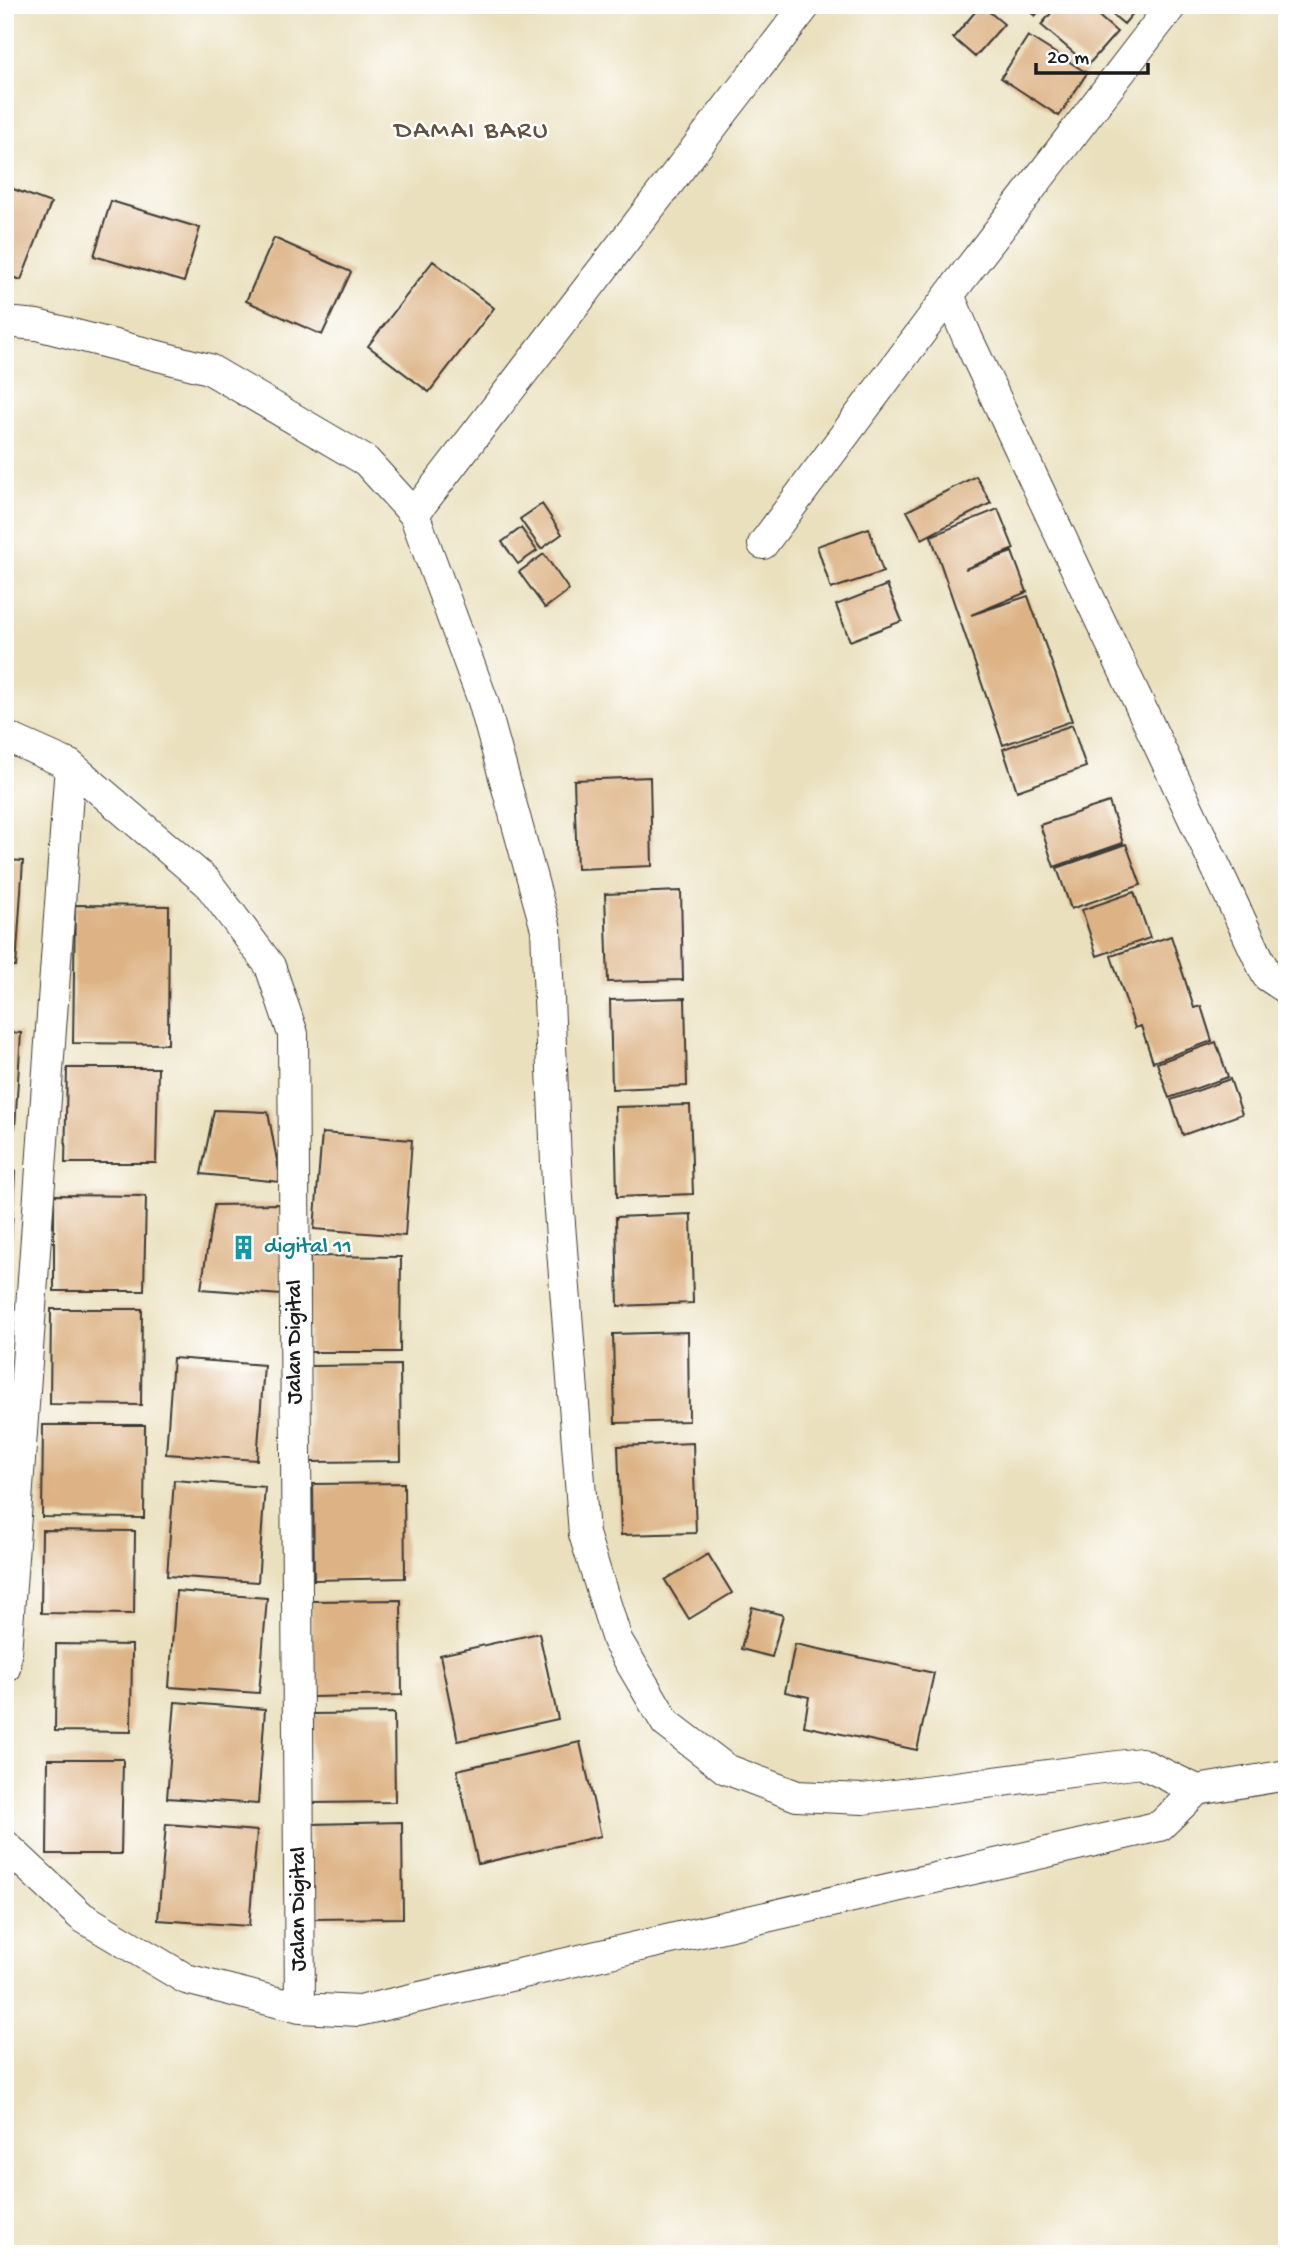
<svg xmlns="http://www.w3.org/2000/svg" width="1292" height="2259" viewBox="0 0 1292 2259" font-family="'Gochi Hand',sans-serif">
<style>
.building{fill:#ddb385}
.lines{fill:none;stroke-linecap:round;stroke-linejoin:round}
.street-casing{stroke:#3b3934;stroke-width:32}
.street{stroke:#fff;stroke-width:30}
.labels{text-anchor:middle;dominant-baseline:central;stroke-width:5;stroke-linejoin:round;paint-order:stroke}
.culture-label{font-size:23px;fill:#0d838f;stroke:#fff;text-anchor:start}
.street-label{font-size:23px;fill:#1c1c1c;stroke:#fff}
.quarter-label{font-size:26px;letter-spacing:2px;fill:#605141;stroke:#fff}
</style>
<rect width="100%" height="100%" fill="#fff"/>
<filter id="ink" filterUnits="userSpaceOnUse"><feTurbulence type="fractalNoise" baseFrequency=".0143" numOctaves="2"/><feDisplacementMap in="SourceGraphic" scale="14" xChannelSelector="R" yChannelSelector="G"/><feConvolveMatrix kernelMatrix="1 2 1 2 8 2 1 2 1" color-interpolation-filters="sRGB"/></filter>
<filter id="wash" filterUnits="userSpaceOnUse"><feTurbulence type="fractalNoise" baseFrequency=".00686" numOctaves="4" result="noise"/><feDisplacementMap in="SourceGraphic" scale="28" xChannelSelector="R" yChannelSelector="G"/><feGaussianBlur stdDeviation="1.57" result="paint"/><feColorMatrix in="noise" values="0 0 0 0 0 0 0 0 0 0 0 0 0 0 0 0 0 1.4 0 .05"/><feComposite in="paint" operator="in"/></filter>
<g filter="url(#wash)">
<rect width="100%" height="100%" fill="#eae0bd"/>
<g id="blocks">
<path class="building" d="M 981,5 L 1004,24 L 975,57 L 953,38 Z
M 1022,5 L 1044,5 L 1035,16 Z
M 1058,5 L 1086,5 L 1117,32 L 1088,65 L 1041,25 Z
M 1101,5 L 1140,5 L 1124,24 Z
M 1028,36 L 1087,73 L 1059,116 L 1001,78 Z
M 5,186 L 51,203 L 21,280 L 5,274 Z
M 111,201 L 200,228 L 184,282 L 94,256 Z
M 274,238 L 351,272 L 322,335 L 246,301 Z
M 433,261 L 494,308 L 429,392 L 368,346 Z
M 976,476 L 991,503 L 922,539 L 907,511 Z
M 542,504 L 562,534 L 541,549 L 520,519 Z
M 998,509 L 1014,549 L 965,569 L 1012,552 L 1027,592 L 971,615 L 1028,596 L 1072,721 L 1003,745 L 931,536 Z
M 521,528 L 537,551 L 518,564 L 502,542 Z
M 869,528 L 883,572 L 831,589 L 817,546 Z
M 544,554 L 569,590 L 545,608 L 519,572 Z
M 887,585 L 902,621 L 850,641 L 836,605 Z
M 1072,725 L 1086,767 L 1017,791 L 1003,749 Z
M 650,777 L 652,866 L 577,869 L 574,780 Z
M 1109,802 L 1123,843 L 1054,867 L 1040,825 Z
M 1126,844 L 1141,885 L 1071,909 L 1057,868 Z
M 5,860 L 23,861 L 16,967 L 5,966 Z
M 681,891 L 683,980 L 608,982 L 605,894 Z
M 1134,892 L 1150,938 L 1097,956 L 1082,910 Z
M 75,905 L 169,906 L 168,1044 L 73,1043 Z
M 1171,936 L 1194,1008 L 1201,1006 L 1212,1041 L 1153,1062 L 1141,1026 L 1135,1028 L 1111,956 Z
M 685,998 L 687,1086 L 612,1089 L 610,1000 Z
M 5,1032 L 21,1033 L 15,1128 L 5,1128 Z
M 1216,1042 L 1228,1077 L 1169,1098 L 1157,1063 Z
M 67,1068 L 158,1068 L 156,1163 L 65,1163 Z
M 1230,1079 L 1242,1114 L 1183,1135 L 1171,1100 Z
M 690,1105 L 693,1194 L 617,1197 L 615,1107 Z
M 214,1110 L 268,1112 L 281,1182 L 201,1174 Z
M 322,1133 L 412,1140 L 405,1236 L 314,1229 Z
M 5,1170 L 15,1171 L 10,1262 L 5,1262 Z
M 54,1195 L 146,1196 L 144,1291 L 54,1291 Z
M 281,1204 L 281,1295 L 201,1289 L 214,1205 Z
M 691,1214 L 693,1303 L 618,1306 L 616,1217 Z
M 310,1256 L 401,1257 L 400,1352 L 309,1352 Z
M 5,1294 L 8,1294 L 7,1313 L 5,1313 Z
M 51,1309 L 142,1309 L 141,1405 L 50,1404 Z
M 688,1332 L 689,1421 L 615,1423 L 613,1334 Z
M 173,1358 L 264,1365 L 257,1460 L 166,1454 Z
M 400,1365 L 401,1461 L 310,1462 L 309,1366 Z
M 43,1425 L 145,1425 L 144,1518 L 42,1517 Z
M 693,1443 L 696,1533 L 621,1535 L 618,1446 Z
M 174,1480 L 265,1487 L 258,1582 L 167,1576 Z
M 404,1483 L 405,1578 L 314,1580 L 313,1484 Z
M 42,1530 L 135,1531 L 134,1614 L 41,1613 Z
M 708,1554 L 732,1593 L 689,1619 L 665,1580 Z
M 176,1591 L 267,1598 L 259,1693 L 169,1687 Z
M 401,1600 L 402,1695 L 312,1697 L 311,1601 Z
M 752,1607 L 783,1615 L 772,1657 L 741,1649 Z
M 539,1633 L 558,1719 L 458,1741 L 440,1655 Z
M 56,1644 L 132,1645 L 131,1732 L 55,1731 Z
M 795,1644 L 934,1673 L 917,1750 L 804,1726 L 809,1697 L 785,1692 Z
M 175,1702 L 265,1709 L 258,1804 L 167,1798 Z
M 394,1713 L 395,1802 L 313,1803 L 313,1714 Z
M 580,1742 L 601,1836 L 478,1864 L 457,1770 Z
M 48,1759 L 123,1759 L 121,1854 L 47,1854 Z
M 402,1822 L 403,1918 L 312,1919 L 311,1824 Z
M 166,1824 L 257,1831 L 249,1926 L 158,1920 Z"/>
</g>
</g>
<g filter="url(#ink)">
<use href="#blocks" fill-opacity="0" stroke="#3b3934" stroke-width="2"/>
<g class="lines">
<defs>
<path id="street" d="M 949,295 L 1172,5
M 5,322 L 37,325 L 209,369 L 366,461 L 414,514 L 483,701 L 546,929 L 557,1185 L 584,1534 L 617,1640 L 666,1723 L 726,1769 L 797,1796 L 863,1799 L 1141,1763 L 1197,1790
M 414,514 L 806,5
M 763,544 L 949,295 L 968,339 L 1267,976 L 1287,989
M 5,736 L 70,765 L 207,882 L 270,966 L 293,1034 L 300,2008
M 5,1668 L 70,765
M 5,1845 L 82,1917 L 186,1979 L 300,2008 L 359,2011 L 1160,1826 L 1197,1790 L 1287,1775"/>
</defs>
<use href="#street" class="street-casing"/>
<use href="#street" class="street"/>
</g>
</g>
<defs>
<symbol id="building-bare" viewBox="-9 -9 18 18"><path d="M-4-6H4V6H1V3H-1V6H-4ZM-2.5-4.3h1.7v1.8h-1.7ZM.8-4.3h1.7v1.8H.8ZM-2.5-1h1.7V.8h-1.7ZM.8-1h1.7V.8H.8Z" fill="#0f9aa8" stroke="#fff" stroke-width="2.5" paint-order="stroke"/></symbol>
</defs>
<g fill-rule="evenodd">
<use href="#building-bare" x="226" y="1230" width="35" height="35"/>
</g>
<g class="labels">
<g class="culture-label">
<text x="264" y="1247">digital 11</text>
</g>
<g class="street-label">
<text transform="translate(295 1342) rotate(-90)">Jalan Digital</text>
<text transform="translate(299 1909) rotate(-90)">Jalan Digital</text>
</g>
<g class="quarter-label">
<text x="472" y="132">DAMAI BARU</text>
</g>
</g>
<rect width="1292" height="2259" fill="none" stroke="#fff" stroke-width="28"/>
<path d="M1036 63v10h112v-10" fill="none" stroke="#1c1c1c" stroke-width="3.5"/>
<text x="1047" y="63" font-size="21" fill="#1c1c1c" stroke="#ffffff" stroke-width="5" paint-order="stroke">20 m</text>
</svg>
